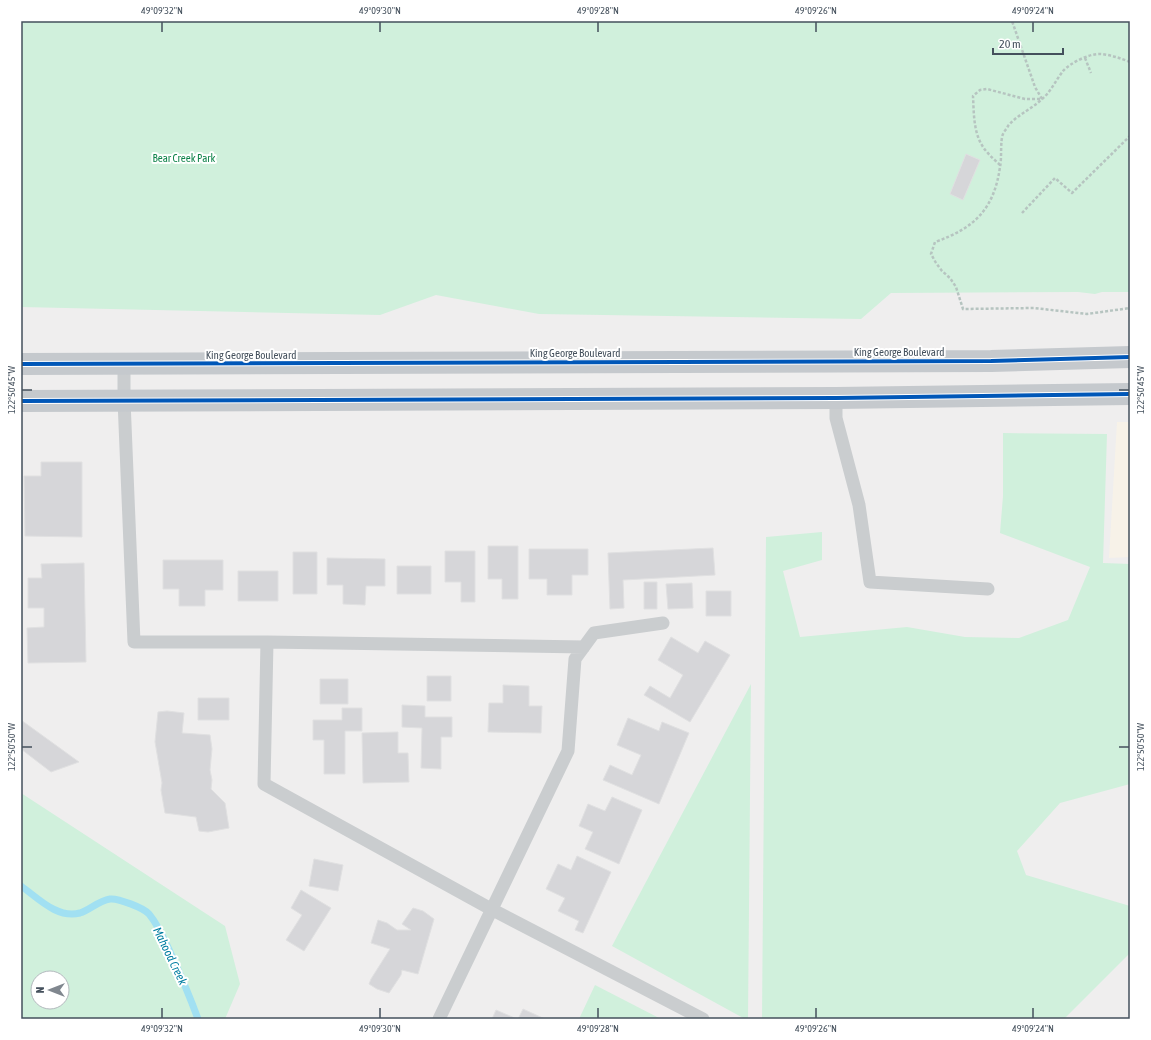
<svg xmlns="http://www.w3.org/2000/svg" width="1151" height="1040" viewBox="0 0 1151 1040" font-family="'Asap Condensed',sans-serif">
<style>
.commercial{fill:#f7f2e8}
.green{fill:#d0f0dc;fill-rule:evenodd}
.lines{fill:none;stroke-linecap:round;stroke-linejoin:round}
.stream{stroke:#a1e0f2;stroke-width:7}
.building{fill:#d6d6d9;stroke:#e0e0e1}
.path{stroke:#b6c4c0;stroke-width:2.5;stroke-dasharray:3 2;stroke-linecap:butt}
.lane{stroke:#cacdcf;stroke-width:13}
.primary{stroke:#c5c9cd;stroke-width:22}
.cycleway-casing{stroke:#fff;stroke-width:6}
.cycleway{stroke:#0057b8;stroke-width:4}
.ticks{fill:none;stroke:#44505c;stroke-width:1.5}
.labels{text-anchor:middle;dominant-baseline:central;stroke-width:4;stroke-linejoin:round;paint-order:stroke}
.park-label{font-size:11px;fill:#0f834a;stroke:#fff}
.street-label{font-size:11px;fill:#44505c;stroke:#fff}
.water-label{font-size:12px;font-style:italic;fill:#037fa2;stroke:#fff}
.neatline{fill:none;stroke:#44505c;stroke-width:1.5}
.ticks-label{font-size:10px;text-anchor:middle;fill:#44505c}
</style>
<rect width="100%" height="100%" fill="#efeeee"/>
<path class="commercial" d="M 1117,422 L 1130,422 L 1130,557 L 1109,558 Z"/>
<path class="green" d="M 21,21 L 1130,21 L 1130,292 L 1102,292 L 1095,294 L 1078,292 L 891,293 L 861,319 L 539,314 L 436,295 L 380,315 L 21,307 Z
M 1003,433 L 1107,434 L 1103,563 L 1130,564 L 1130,784 L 1060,803 L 1017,851 L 1026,875 L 1130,906 L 1130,953 L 1064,1019 L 762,1019 L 766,537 L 822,532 L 822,560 L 783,571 L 800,637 L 907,627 L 965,637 L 1019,638 L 1068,620 L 1090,567 L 1000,533 L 1003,496 Z
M 751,684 L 748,1019 L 745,1019 L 612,946 Z
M 21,793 L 225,926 L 240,984 L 225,1019 L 21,1019 ZM 38,978 L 62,978 L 62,1002 L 38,1002 Z
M 595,985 L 661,1019 L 579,1019 Z"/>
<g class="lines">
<path class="stream" d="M 21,886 C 38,898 57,919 80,913 C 90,910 98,901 110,899 C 118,898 144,908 149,914 C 159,926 165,941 171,954 C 181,976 190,997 198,1019"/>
</g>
<path class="building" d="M 966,154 L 980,160 L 963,200 L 950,194 Z
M 41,462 L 82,462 L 82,537 L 25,536 L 24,476 L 41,476 Z
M 488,546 L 518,546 L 518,599 L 502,599 L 502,579 L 488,579 Z
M 713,548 L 715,575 L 623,580 L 624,608 L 610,609 L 608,553 Z
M 529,549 L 588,549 L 588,575 L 572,575 L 572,595 L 547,595 L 547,579 L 529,579 Z
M 445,551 L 475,551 L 475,602 L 461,602 L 461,582 L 445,582 Z
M 293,552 L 317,552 L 317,594 L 293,594 Z
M 327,558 L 385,559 L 385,586 L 366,586 L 365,605 L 343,604 L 343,585 L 327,585 Z
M 163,560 L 223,560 L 223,590 L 205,590 L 205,606 L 179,606 L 179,589 L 163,589 Z
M 84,563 L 86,662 L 28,663 L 27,628 L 44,627 L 44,608 L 28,608 L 28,578 L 42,578 L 41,564 Z
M 397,566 L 431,566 L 431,594 L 397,594 Z
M 238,571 L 278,571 L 278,601 L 238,601 Z
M 644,582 L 657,582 L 657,609 L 644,609 Z
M 692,583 L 693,608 L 668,609 L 666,584 Z
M 706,591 L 731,591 L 731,616 L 706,616 Z
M 671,637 L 698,653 L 705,641 L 730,655 L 690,722 L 644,695 L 650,686 L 670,698 L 683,675 L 658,660 Z
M 427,676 L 451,676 L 451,701 L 427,701 Z
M 320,679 L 348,679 L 348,704 L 320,704 Z
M 503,685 L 529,686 L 529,706 L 542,706 L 541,733 L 488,732 L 489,703 L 503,703 Z
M 198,698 L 229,698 L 229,720 L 198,720 Z
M 402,705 L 425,706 L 425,717 L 452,717 L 452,737 L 441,737 L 441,769 L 421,768 L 422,728 L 402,727 Z
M 342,708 L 362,708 L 362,731 L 345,731 L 345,774 L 324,774 L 324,740 L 313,740 L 313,720 L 342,720 Z
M 167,711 L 184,713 L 182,733 L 210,735 L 212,749 L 210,770 L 212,780 L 211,789 L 225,803 L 229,828 L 208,832 L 199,831 L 196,817 L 165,813 L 161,790 L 162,783 L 155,742 L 158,712 Z
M 628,718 L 659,731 L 662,722 L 689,733 L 659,804 L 603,780 L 610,765 L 632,775 L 641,755 L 617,745 Z
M 21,720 L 79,762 L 51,772 L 21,749 Z
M 398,732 L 398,753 L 408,753 L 409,782 L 363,783 L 362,733 Z
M 612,797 L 642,810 L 619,864 L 585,849 L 593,832 L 579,826 L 588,804 L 605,811 Z
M 577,856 L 611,872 L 583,933 L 575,930 L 579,921 L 558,911 L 565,898 L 546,889 L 558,864 L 571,870 Z
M 314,859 L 343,865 L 338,891 L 309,886 Z
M 301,890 L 331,908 L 304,951 L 286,940 L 302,915 L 291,908 Z
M 413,908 L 423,911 L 434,919 L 418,974 L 402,970 L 401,975 L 389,993 L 377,989 L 369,984 L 371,979 L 390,949 L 371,943 L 378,920 L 387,923 L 397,930 L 411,930 L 402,924 Z
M 523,1009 L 545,1019 L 518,1019 Z
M 496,1010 L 517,1019 L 492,1019 Z"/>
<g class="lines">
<path class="path" d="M 1085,58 L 1091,73
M 1130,62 C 1120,58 1111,55 1101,54 C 1090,53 1070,63 1063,71 C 1056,80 1050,93 1041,100 C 1030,110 1017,115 1008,126 C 1007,129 1004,131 1003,134 C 1000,141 1002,158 1000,167 C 994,209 975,228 935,242 L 931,254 L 936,263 L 942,271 L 950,278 L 956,287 L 963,309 L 1034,308 L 1087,314 L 1130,308
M 1000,165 C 996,161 991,157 987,152 C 973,137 974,114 973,96 L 980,90 L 987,89 L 1025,99 L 1042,99 L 1035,87 L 1012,21
M 1022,213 L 1055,178 L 1072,193 L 1130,136"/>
<path class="lane" d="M 124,364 L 124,400 L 134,642 L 267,642 L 264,784 L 491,909 L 703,1019
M 836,398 L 836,418 L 859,505 L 870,582 L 988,589
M 267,642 L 584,647
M 439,1019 L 568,751 L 575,659 L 594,633 L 663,623"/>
<path class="primary" d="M 21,364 L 991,361 L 1130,357
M 21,401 L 836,398 L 1130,394"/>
<defs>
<path id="cycleway" d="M 21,364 L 991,361 L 1130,357
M 21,401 L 836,398 L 1130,394"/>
</defs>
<use href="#cycleway" class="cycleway-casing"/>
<use href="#cycleway" class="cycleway"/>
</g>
<path class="ticks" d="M 162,22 L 162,32M 380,22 L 380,32M 598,22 L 598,32M 816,22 L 816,32M 1033,22 L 1033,32M 22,390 L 32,390M 1119,390 L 1129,390M 22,747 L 32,747M 1119,747 L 1129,747M 162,1008 L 162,1018M 380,1008 L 380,1018M 598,1008 L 598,1018M 816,1008 L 816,1018M 1033,1008 L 1033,1018"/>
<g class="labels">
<g class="park-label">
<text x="184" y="158">Bear Creek Park</text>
</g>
<g class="street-label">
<text x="899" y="352">King George Boulevard</text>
<text x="575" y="353">King George Boulevard</text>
<text x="251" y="355">King George Boulevard</text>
</g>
<g class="water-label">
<text transform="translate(170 956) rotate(64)">Mahood Creek</text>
</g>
</g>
<rect width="1151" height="1040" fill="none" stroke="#ffffff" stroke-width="44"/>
<g transform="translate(50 990) rotate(270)"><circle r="19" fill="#ffffff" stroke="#b4b9be"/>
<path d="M0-3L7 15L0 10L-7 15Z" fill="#80878f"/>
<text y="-6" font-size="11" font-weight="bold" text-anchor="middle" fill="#44505c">N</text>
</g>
<path d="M993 48v6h70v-6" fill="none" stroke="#44505c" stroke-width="2"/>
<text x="999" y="48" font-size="12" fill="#44505c" stroke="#ffffff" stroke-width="3" paint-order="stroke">20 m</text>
<rect x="22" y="22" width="1107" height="996" class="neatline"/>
<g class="ticks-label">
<text x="162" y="14">49°09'32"N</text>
<text x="380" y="14">49°09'30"N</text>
<text x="598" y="14">49°09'28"N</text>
<text x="816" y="14">49°09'26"N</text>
<text x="1033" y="14">49°09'24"N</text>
<text transform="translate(1140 390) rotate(-90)" y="4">122°50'45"W</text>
<text transform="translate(11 390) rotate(-90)" y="4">122°50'45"W</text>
<text transform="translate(1140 747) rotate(-90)" y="4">122°50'50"W</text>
<text transform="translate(11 747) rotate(-90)" y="4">122°50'50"W</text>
<text x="162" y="1032">49°09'32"N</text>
<text x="380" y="1032">49°09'30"N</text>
<text x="598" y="1032">49°09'28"N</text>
<text x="816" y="1032">49°09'26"N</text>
<text x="1033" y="1032">49°09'24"N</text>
</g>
</svg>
